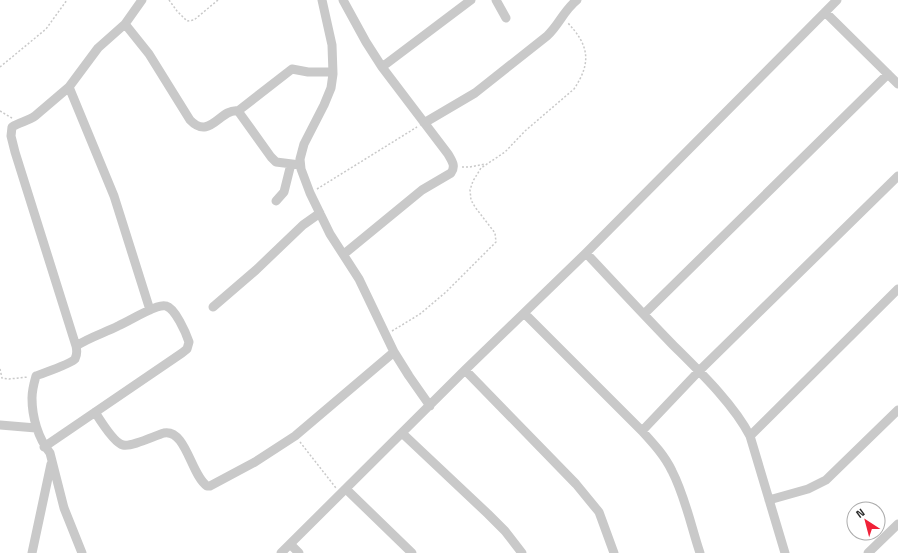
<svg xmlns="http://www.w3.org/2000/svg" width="898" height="553" viewBox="0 0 898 553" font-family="'Titillium Web',sans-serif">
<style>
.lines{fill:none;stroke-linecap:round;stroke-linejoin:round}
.path{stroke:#c9c9c9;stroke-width:1.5;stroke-dasharray:2 2;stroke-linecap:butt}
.street{stroke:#c9c9c9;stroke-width:9}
</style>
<rect width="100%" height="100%" fill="#fff"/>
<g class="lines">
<path class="path" d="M 169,0 L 177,11 L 187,21 L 194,20 L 218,0
M 0,67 L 46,29 L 67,0
M 0,111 L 12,118
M 462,167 L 470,167 L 485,164
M 317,189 L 417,127
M 392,331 L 420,314 L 446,292 L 496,242 L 495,233 L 475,207 L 471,200 L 470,190 L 473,181 L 481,168 L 505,152 L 525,131 L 574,89 C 592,62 589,45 567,22
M 0,369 L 2,378 L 9,379 L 28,377
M 300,442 L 336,488"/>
<path class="street" d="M 322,0 L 332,45 L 333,74 L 331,88 L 324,105 L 304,144 L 300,159 L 301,169 L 310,193 L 330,234 L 359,279 L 394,352 L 409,376 L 430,406
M 343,0 L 366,42 L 382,67 L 448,154 C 452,161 456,166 451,173 L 422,190 L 344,254
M 496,0 L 506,18
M 825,12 L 898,84
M 125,24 L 149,54 L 190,120 C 210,141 220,108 238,111 L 271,157 L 276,162 L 300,165
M 382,67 L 471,0
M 69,87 L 114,196 L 150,310
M 238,111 L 292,69 L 308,72 L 333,72
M 424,123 L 475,93 L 547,36 C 559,25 564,10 577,0
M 276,201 L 284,192 L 291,164
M 586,253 C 615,284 643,314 672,344 C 698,370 733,403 750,436 L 785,553
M 213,307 L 256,270 L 303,225 L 320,213
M 525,314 L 642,431 C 653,443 665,456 672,471 C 685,496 691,526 700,553
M 644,314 L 888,74
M 465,370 L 576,484 L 599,512 L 614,553
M 95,412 C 100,420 114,443 123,445 C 132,447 154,436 164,433 C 186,429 191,475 207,486 L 210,486 L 255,462 L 295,436 L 394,352
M 0,425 L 36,428
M 642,431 L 699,371 L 898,176
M 402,433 L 488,514 L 505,531 L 522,553
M 750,436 L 898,289
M 44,447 L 182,353 L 187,349 L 189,342 C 186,333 175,308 166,306 C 163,305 160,306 157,307 C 143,312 131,320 118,326 C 104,333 90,337 76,346
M 346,489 L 412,553
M 769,500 L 808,489 L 826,480 L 898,410
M 290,544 L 299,553
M 32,553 L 51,464
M 82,553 L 64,508 L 50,453 C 38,438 32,417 32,398 C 32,391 34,383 36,376 C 43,373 71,364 75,359 C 77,355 77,350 76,346 L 15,152 L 11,136 L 12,127 C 20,122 28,121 35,116 L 69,87 L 98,48 L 125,24 L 142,0
M 281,553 L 465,370 L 586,253 L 837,0
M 868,553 L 898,524"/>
</g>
<g transform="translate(866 521) rotate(324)"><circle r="19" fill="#ffffff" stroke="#ababab"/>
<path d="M0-3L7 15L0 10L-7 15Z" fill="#f02138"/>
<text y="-6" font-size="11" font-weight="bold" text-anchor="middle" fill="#2c2c2c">N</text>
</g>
</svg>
